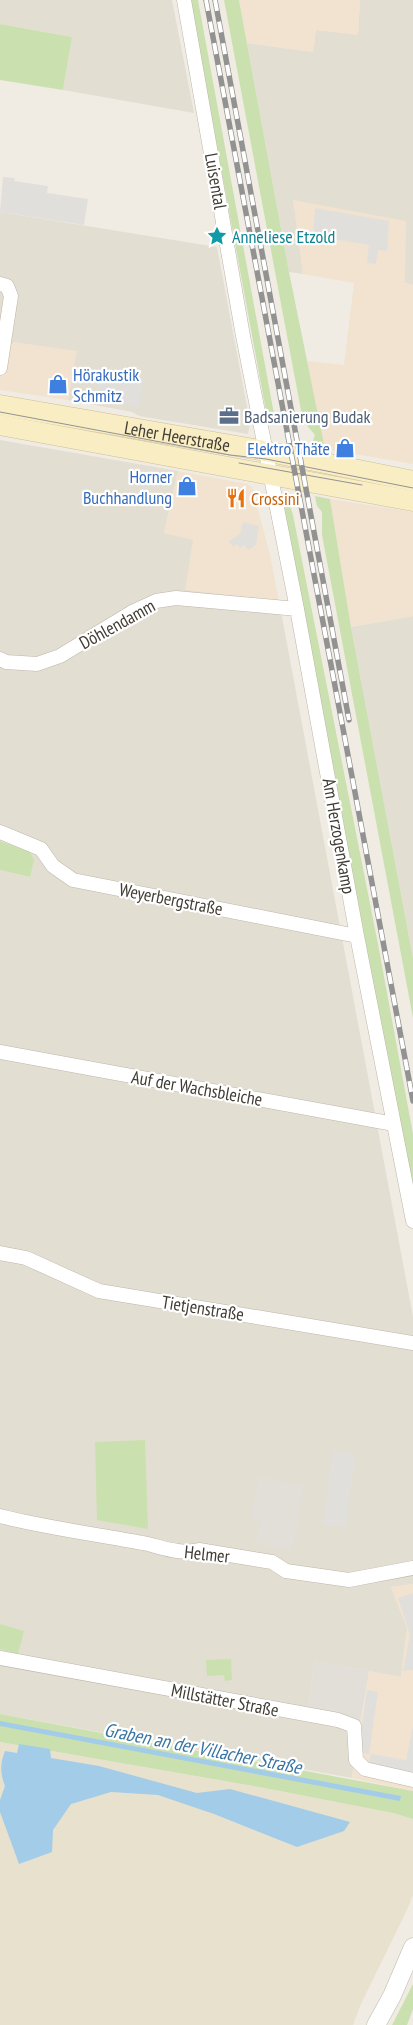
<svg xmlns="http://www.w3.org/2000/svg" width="413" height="2025" viewBox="0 0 413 2025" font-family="'PT Sans Narrow',sans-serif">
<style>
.residential{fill:#e3ded2}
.commercial{fill:#f1e3cf}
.industrial{fill:#e2ded8}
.education{fill:#e8e1ce}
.green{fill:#cae1af}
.parking{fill:#e1dfdb}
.water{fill:#a3cce9}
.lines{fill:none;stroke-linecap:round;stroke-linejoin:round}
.minor-casing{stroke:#bdb7aa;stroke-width:15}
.tertiary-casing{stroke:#bdb7aa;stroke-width:19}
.secondary-casing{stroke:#ccbf96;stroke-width:21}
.minor{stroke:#fff;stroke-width:14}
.tertiary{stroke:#fff;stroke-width:18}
.secondary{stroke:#f9edc3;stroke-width:20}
.tram{stroke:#929292;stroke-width:1}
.rail-casing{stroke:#929292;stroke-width:5.5}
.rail{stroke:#fff;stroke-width:4;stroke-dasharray:11;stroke-linecap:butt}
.labels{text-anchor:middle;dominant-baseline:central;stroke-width:4.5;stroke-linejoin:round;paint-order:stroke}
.street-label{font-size:18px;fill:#413c34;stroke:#fff}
.culture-label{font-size:18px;fill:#0d838f;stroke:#fff;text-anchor:start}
.shop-label{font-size:18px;fill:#366cbe;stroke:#fff;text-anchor:end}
.service-label{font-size:18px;fill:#4e5e75;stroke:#fff;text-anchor:start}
.food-label{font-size:18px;fill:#c56008;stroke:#fff;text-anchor:start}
.water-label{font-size:19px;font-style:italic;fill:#3774a3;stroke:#fff}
</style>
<rect width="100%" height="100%" fill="#f0ece3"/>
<path class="residential" d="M 0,0 L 172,0 L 194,113 L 63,90 L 72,37 L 0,24 Z
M 360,0 L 413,0 L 413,285 L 405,283 L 294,200 L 303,274 L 289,272 L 247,43 L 313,52 L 316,30 L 358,34 Z
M 0,212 L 217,247 L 250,423 L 248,434 L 139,416 L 132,412 L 68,400 L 76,351 L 0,353 Z
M 0,440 L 178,471 L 164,533 L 193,539 L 279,601 L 413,1317 L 413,1584 L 391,1587 L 407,1628 L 401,1677 L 314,1661 L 308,1714 L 360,1724 L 352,1778 L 0,1714 L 0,870 L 30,877 L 30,852 L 0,841 Z
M 413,616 L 413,958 L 351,627 Z"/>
<path class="commercial" d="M 239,0 L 360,0 L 358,35 L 316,30 L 313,52 L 247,43 Z
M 293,200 L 406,221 L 405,283 L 413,285 L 413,464 L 325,449 L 307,361 L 344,365 L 354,283 L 303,274 Z
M 14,342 L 77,351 L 68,400 L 0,390 L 0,353 Z
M 178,471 L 247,484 L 252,487 L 270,555 L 279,601 L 185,590 L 193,540 L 164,533 Z
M 330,499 L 413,512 L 413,616 L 351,627 Z
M 413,1584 L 413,1791 L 352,1778 L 369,1671 L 401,1677 L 407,1628 L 391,1587 Z"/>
<path class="industrial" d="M 259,1476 L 304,1486 L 293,1550 L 256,1544 L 259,1522 L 249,1521 Z
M 314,1661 L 369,1671 L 360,1724 L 308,1715 Z"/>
<path class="education" d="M 0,1742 L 259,1787 L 393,1813 L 413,1819 L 413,1895 L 407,1910 L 361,2004 L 353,2025 L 0,2025 Z"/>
<path class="green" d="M 190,0 L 198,0 L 274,414 L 266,411 Z
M 224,0 L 239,0 L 289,272 L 325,449 L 311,446 L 315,435 L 303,421 Z
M 0,24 L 72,37 L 63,90 L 0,80 Z
M 287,496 L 293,515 L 378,944 L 413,1134 L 413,1197 L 303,609 L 282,510 L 284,499 Z
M 315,496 L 330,499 L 351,627 L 413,958 L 413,1018 L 322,535 L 322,512 L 317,506 Z
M 0,841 L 30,852 L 34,860 L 30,877 L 0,870 Z
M 145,1440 L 148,1529 L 97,1520 L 95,1442 Z
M 0,1624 L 24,1631 L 18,1654 L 0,1649 Z
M 231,1659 L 232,1680 L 225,1681 L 224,1675 L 207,1676 L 206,1660 Z
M 0,1714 L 413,1791 L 413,1819 L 393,1813 L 259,1787 L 0,1742 Z
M 413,1984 L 413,2009 L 407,2025 L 392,2025 Z"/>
<path class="parking" d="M 3,177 L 15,178 L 14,181 L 48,186 L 47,193 L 88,199 L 84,225 L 0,212 Z
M 315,208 L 389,221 L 387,251 L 378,250 L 376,264 L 367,263 L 369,245 L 313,236 Z
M 100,371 L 144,379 L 139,408 L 95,400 Z
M 243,522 L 259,526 L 256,545 L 248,550 L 245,545 L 240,548 L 237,544 L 233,547 L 229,541 L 240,534 Z
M 332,1451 L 355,1454 L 346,1527 L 323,1525 Z
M 413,1593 L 413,1670 L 403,1671 L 410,1635 L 398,1598 Z
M 367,1690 L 378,1692 L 369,1754 L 358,1752 Z
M 413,1727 L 413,1774 L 368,1765 L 371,1754 L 406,1760 Z"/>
<path class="water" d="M 0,1721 L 401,1796 L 400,1801 L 0,1726 Z
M 19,1744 L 50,1749 L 51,1758 L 99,1766 L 197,1793 L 230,1789 L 350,1822 L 344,1831 L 297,1847 L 214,1814 L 158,1795 L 111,1792 L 71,1804 L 53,1830 L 52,1852 L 19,1864 L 0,1812 L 0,1800 L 5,1786 C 0,1773 0,1763 5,1751 L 17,1753 Z"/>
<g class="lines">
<defs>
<path id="minor" d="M 184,0 L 243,336 L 297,609 L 357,936 L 413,1221
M 0,284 L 7,286 L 11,296 L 0,368
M 0,659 L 6,662 L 37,664 L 60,656 L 134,611 L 156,601 L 176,598 L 297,609
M 0,832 L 41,849 L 53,866 L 73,880 L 357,936
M 0,1052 L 394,1124
M 0,1253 L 26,1258 L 99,1291 L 413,1343
M 0,1516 C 47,1528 95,1534 143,1543 C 162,1547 180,1555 199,1550 L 272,1562 L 286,1571 L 349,1580 L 413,1568
M 0,1658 L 338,1720 L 354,1726 L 356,1760 L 365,1769 L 413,1780"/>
<path id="tertiary" d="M 376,2025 L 392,1996 L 413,1947"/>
<g id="secondary">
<path id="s1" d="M 0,405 L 265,451 L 413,481"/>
<path d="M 0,425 L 413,501"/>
</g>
</defs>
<use href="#minor" class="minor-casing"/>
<use href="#tertiary" class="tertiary-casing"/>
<use href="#secondary" class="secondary-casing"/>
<use href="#minor" class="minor"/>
<use href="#tertiary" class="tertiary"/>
<use href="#secondary" class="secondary"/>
<path class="tram" d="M 0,412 L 230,455 L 266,459 L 413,488
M 239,463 L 362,485"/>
<defs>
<path id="rail" d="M 206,0 L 413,1101
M 215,0 L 349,720"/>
</defs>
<use href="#rail" class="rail-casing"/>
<use href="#rail" class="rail"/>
</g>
<defs>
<symbol id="sight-bare" viewBox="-9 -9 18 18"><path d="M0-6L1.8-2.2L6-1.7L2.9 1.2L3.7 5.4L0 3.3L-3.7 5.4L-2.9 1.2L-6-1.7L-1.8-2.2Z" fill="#0f9aa8" stroke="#fff" stroke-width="2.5" paint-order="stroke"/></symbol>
<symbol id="shop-bare" viewBox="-9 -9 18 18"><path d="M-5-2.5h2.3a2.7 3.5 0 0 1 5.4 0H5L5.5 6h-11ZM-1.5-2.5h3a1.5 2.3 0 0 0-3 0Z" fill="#3f7fe0" stroke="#fff" stroke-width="2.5" paint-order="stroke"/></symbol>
<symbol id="office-bare" viewBox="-9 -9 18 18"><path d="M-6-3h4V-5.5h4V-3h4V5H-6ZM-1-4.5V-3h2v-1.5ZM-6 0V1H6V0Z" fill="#5c6f8a" stroke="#fff" stroke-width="2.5" paint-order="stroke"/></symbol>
<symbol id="restaurant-bare" viewBox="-9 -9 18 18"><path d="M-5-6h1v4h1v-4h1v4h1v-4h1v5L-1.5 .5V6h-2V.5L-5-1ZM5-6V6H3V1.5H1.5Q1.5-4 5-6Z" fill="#e8710a" stroke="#fff" stroke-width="2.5" paint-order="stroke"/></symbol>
</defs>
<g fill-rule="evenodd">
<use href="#sight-bare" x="203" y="222" width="28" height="28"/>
<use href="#shop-bare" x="44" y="370" width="28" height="28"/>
<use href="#office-bare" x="215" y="402" width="28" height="28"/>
<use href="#shop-bare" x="331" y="434" width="28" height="28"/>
<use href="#shop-bare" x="173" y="472" width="28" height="28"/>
<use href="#restaurant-bare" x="222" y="484" width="28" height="28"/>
</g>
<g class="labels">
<g class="street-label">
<text transform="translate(216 181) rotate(80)">Luisental</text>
<text stroke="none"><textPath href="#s1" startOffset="180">Leher Heerstraße</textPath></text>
<text transform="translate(117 624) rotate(-29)">Döhlendamm</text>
<text transform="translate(339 836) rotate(80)">Am Herzogenkamp</text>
<text transform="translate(171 899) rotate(11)">Weyerbergstraße</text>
<text transform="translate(197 1088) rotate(10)">Auf der Wachsbleiche</text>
<text transform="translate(203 1308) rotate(9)">Tietjenstraße</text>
<text transform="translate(207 1554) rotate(6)">Helmer</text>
<text transform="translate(225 1700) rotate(11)">Millstätter Straße</text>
</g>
<g class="culture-label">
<text x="232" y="236">Anneliese Etzold</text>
</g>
<g class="shop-label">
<text x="73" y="374" text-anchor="start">Hörakustik<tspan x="73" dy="21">Schmitz</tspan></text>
<text x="330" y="448">Elektro Thäte</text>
<text x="172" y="476">Horner<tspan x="172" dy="21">Buchhandlung</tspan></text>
</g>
<g class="service-label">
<text x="244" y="416">Badsanierung Budak</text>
</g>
<g class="food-label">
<text x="251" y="498">Crossini</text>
</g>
<g class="water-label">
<text transform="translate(203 1748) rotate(11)">Graben an der Villacher Straße</text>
</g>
</g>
</svg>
